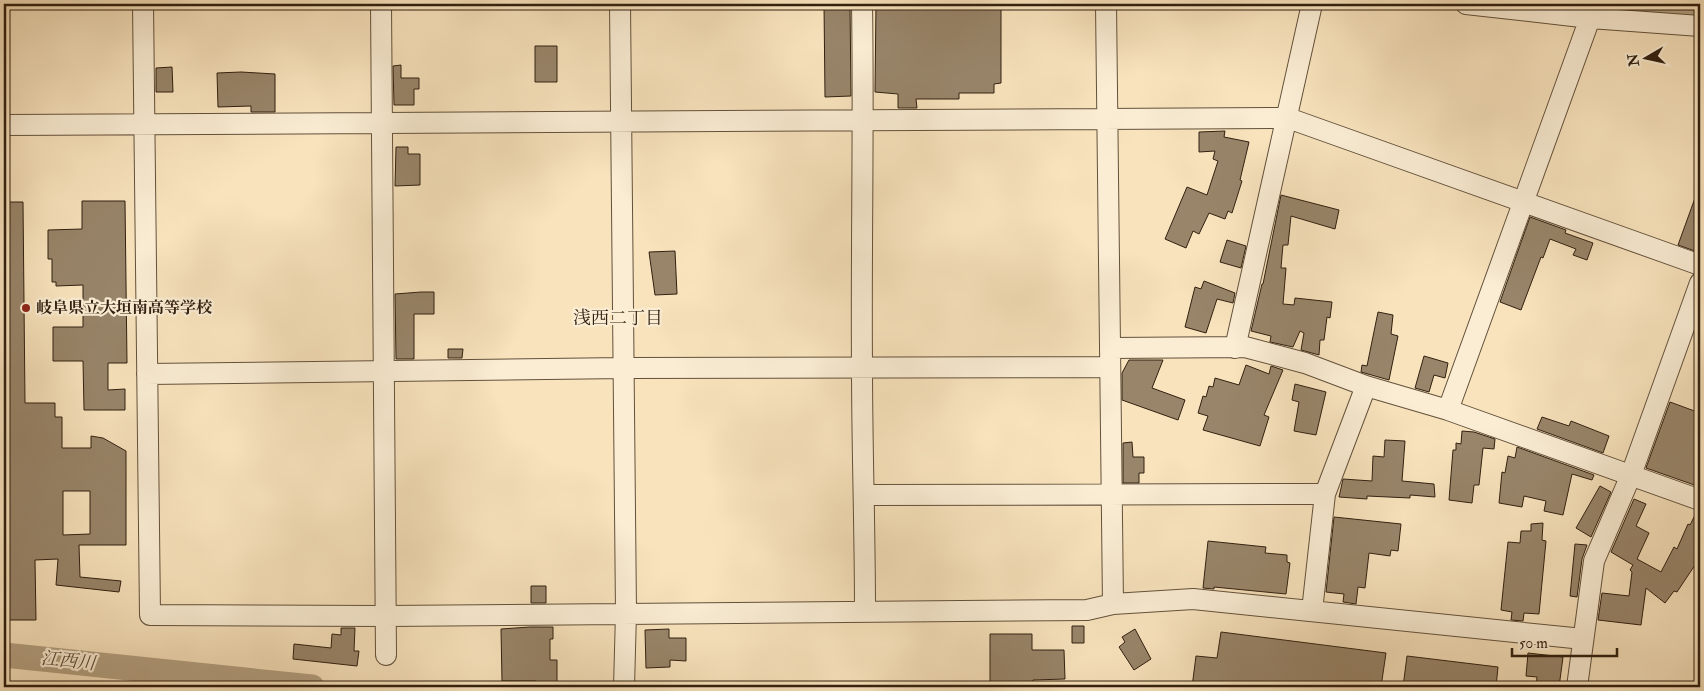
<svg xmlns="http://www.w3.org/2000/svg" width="1704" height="691" viewBox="0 0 1704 691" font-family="'IM FELL Double Pica','Noto Serif JP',serif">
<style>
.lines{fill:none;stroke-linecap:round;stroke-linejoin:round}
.stream{stroke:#806d54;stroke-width:4.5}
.canal{stroke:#b4a182;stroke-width:15}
.river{stroke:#b4a182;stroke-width:25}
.building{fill:#98856a;stroke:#312010;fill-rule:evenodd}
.minor-casing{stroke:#63513b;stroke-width:22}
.minor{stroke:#faedd4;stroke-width:20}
.poi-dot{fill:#8f2418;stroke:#faedd4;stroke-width:2}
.labels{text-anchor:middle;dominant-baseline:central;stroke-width:4.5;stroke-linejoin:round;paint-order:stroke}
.poi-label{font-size:16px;font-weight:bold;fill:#312010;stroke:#faedd4;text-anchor:start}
.neighbourhood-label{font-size:18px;fill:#312010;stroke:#faedd4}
.water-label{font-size:18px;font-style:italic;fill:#5f4d38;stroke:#faedd4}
</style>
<rect width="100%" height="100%" fill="#f8e3bd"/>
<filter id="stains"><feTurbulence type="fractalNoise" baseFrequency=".004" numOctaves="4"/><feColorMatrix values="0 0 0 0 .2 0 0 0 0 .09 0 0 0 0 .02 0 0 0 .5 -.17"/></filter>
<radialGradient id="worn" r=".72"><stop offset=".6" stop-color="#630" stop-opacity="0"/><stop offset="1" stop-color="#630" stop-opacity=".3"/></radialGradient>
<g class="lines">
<path class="stream" d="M 1638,4 L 1638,10"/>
<path class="canal" d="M 1577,4 L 1638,10 L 1700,13"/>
<path class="river" d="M 4,655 L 312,687"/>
</g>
<path class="building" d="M 824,4 L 850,4 L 851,96 L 825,97 Z
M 876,4 L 1001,4 L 1001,83 L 994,84 L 994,93 L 959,93 L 959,99 L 916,99 L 917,108 L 898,108 L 898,94 L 875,92 Z
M 535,46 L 557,46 L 557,82 L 535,82 Z
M 401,65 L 401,78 L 419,78 L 419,89 L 414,89 L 414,105 L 394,105 L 393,66 Z
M 172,67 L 173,92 L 156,92 L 156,68 Z
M 241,72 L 275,74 L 275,112 L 251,112 L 251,106 L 218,107 L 217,73 Z
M 1225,131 L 1224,137 L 1249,142 L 1240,180 L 1242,181 L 1232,213 L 1228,211 L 1225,219 L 1209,213 L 1199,234 L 1193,231 L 1186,248 L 1165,239 L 1187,187 L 1207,195 L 1218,161 L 1213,159 L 1215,151 L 1199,152 L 1199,132 Z
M 396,147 L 408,147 L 408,154 L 420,154 L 420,185 L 395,186 Z
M 1699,187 L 1700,237 L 1695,251 L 1678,245 Z
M 1281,195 L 1339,210 L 1335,229 L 1291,216 L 1288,245 L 1283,245 L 1282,256 L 1281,268 L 1286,268 L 1283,304 L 1294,305 L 1295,298 L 1332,302 L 1330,318 L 1327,317 L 1324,340 L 1320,340 L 1319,355 L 1301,350 L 1304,333 L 1300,331 L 1293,347 L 1270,342 L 1271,336 L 1251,331 L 1262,284 L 1263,284 Z
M 82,201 L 125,201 L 127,363 L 108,363 L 108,390 L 125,389 L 125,410 L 84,410 L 83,361 L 53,361 L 53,327 L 83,327 L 83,285 L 56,286 L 56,282 L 52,282 L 52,259 L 48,259 L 48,230 L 82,229 Z
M 4,202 L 23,202 L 25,403 L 55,403 L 55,417 L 62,417 L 62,448 L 91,448 L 91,436 L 103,438 L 126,451 L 126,545 L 79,545 L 80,577 L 121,581 L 119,592 L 56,585 L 58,559 L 35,560 L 36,620 L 4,620 ZM 63,491 L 90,491 L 90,534 L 63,535 Z
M 1530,217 L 1566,230 L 1565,233 L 1593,243 L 1587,260 L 1573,255 L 1576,249 L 1550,239 L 1543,258 L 1541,257 L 1521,310 L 1500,302 Z
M 1227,240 L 1246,246 L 1241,268 L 1220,262 Z
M 675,251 L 677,294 L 655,295 L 649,252 Z
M 1204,281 L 1235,293 L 1233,303 L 1217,299 L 1206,333 L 1185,327 L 1195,287 L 1201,289 Z
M 421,292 L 434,292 L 434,314 L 414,314 L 414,359 L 396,359 L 395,294 Z
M 1378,312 L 1393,315 L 1391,334 L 1398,336 L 1389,380 L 1361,372 L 1362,365 L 1367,366 Z
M 448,349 L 463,349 L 462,358 L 448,358 Z
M 1424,356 L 1448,363 L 1445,378 L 1434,375 L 1429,392 L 1415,388 Z
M 1129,360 L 1163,360 L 1152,388 L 1185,400 L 1178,420 L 1122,400 L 1122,373 Z
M 1246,365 L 1269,374 L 1271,366 L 1283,370 L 1264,415 L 1269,417 L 1260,446 L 1203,430 L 1208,416 L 1198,413 L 1203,396 L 1206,397 L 1209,386 L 1213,387 L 1215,378 L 1239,385 Z
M 1295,384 L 1326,392 L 1316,435 L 1294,431 L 1299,402 L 1292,400 Z
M 1670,402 L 1700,413 L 1700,487 L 1646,468 Z
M 1542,417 L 1569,426 L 1571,421 L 1609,436 L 1603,453 L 1537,429 Z
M 1462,431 L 1474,432 L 1495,439 L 1494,449 L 1483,448 L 1479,485 L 1474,485 L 1472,503 L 1449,500 L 1453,450 L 1456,450 L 1456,443 L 1461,444 Z
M 1385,440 L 1405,441 L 1402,481 L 1434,484 L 1435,497 L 1410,495 L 1410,498 L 1367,496 L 1367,499 L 1339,497 L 1343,479 L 1372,481 L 1373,456 L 1384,457 Z
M 1132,442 L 1133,457 L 1144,457 L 1144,473 L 1139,473 L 1139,483 L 1123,483 L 1123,443 Z
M 1517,447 L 1594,475 L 1592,480 L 1572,474 L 1563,515 L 1544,511 L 1546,501 L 1524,496 L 1522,507 L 1499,503 L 1502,472 L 1505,473 L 1508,456 L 1515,458 Z
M 1600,486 L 1611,492 L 1591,537 L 1576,528 Z
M 1634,499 L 1646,504 L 1636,526 L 1649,533 L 1637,559 L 1661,572 L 1674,547 L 1677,549 L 1688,524 L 1690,525 L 1697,511 L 1700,512 L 1700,564 L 1697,562 L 1677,592 L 1674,591 L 1665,603 L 1646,588 L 1641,625 L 1598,620 L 1602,593 L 1629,596 L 1632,572 L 1630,570 L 1633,565 L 1611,552 Z
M 1334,517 L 1401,524 L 1398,551 L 1391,550 L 1390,556 L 1369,553 L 1365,588 L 1358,587 L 1356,604 L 1343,602 L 1344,594 L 1326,592 Z
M 1543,523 L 1542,540 L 1546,541 L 1539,614 L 1524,613 L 1523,621 L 1511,620 L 1512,612 L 1501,610 L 1508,542 L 1520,543 L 1521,531 L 1531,531 L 1531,524 Z
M 1208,541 L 1266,547 L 1265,553 L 1287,555 L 1287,562 L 1290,563 L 1286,594 L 1214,587 L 1214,589 L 1203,588 Z
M 1575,544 L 1587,545 L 1582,559 L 1577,597 L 1570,596 Z
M 531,586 L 546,586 L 546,603 L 531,603 Z
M 1072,626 L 1084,626 L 1084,643 L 1072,643 Z
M 530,627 L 553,627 L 553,639 L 550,639 L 550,660 L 557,660 L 557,684 L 536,685 L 536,681 L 502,681 L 501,629 Z
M 341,628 L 355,628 L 354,651 L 359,651 L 357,666 L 293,659 L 294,644 L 331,648 L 332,634 L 341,635 Z
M 669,629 L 669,638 L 686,638 L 686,661 L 670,660 L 670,667 L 646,668 L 645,630 Z
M 1135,629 L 1151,659 L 1134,670 L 1119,647 L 1125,642 L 1122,637 Z
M 1221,632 L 1386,653 L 1381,687 L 1192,687 L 1196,656 L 1217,658 Z
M 990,634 L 1032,634 L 1032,650 L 1064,650 L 1065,679 L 1033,680 L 1033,687 L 990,687 Z
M 1528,653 L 1563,657 L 1559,687 L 1536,687 L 1537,677 L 1526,676 Z
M 1407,656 L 1498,667 L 1496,687 L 1403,687 Z"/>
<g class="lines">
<defs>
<path id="minor" d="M 143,4 L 150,615 L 385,616 L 1087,610 L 1113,604 L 1193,599 L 1583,639
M 381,4 L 386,655
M 620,4 L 626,613 L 624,687
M 862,4 C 864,125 861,245 862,366 C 862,448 865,530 865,611
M 1106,4 L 1113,604
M 1466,4 L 1590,18 L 1700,26
M 4,125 L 1288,118 L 1700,265
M 1110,348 L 1245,347 L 1305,363 L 1366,386 L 1448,410 L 1700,500
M 1235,348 L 1312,4
M 147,374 L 623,368 L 1110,367
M 1448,410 L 1590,18
M 865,495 L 1325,494
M 1312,611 L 1325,494 L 1366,386
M 1577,687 L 1594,561 L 1631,475 L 1700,283"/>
</defs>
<use href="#minor" class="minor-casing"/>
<use href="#minor" class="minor"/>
</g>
<circle class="poi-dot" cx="26" cy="308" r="5"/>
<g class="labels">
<g class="poi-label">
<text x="36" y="308">岐阜県立大垣南高等学校</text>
</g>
<g class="neighbourhood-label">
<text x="618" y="318">浅西二丁目</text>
</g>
<g class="water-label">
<text transform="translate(68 661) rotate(6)">江西川</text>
</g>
</g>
<rect width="1704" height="691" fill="none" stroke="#f8e3bd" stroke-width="20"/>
<rect x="5" y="5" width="1694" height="681" fill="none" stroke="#312010" stroke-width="2.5"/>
<rect x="10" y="10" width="1684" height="671" fill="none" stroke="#312010"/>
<g transform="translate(1646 58) rotate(261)" stroke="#faedd4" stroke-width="4" paint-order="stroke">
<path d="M0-4L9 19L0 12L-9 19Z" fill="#312010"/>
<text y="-8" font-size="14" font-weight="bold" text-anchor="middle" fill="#312010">N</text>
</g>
<path d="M1512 648v8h105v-8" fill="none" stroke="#312010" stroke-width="2.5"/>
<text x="1519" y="648" font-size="15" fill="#312010" stroke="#faedd4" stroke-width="4" paint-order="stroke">50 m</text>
<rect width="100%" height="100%" filter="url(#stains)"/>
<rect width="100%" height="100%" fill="url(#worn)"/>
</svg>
